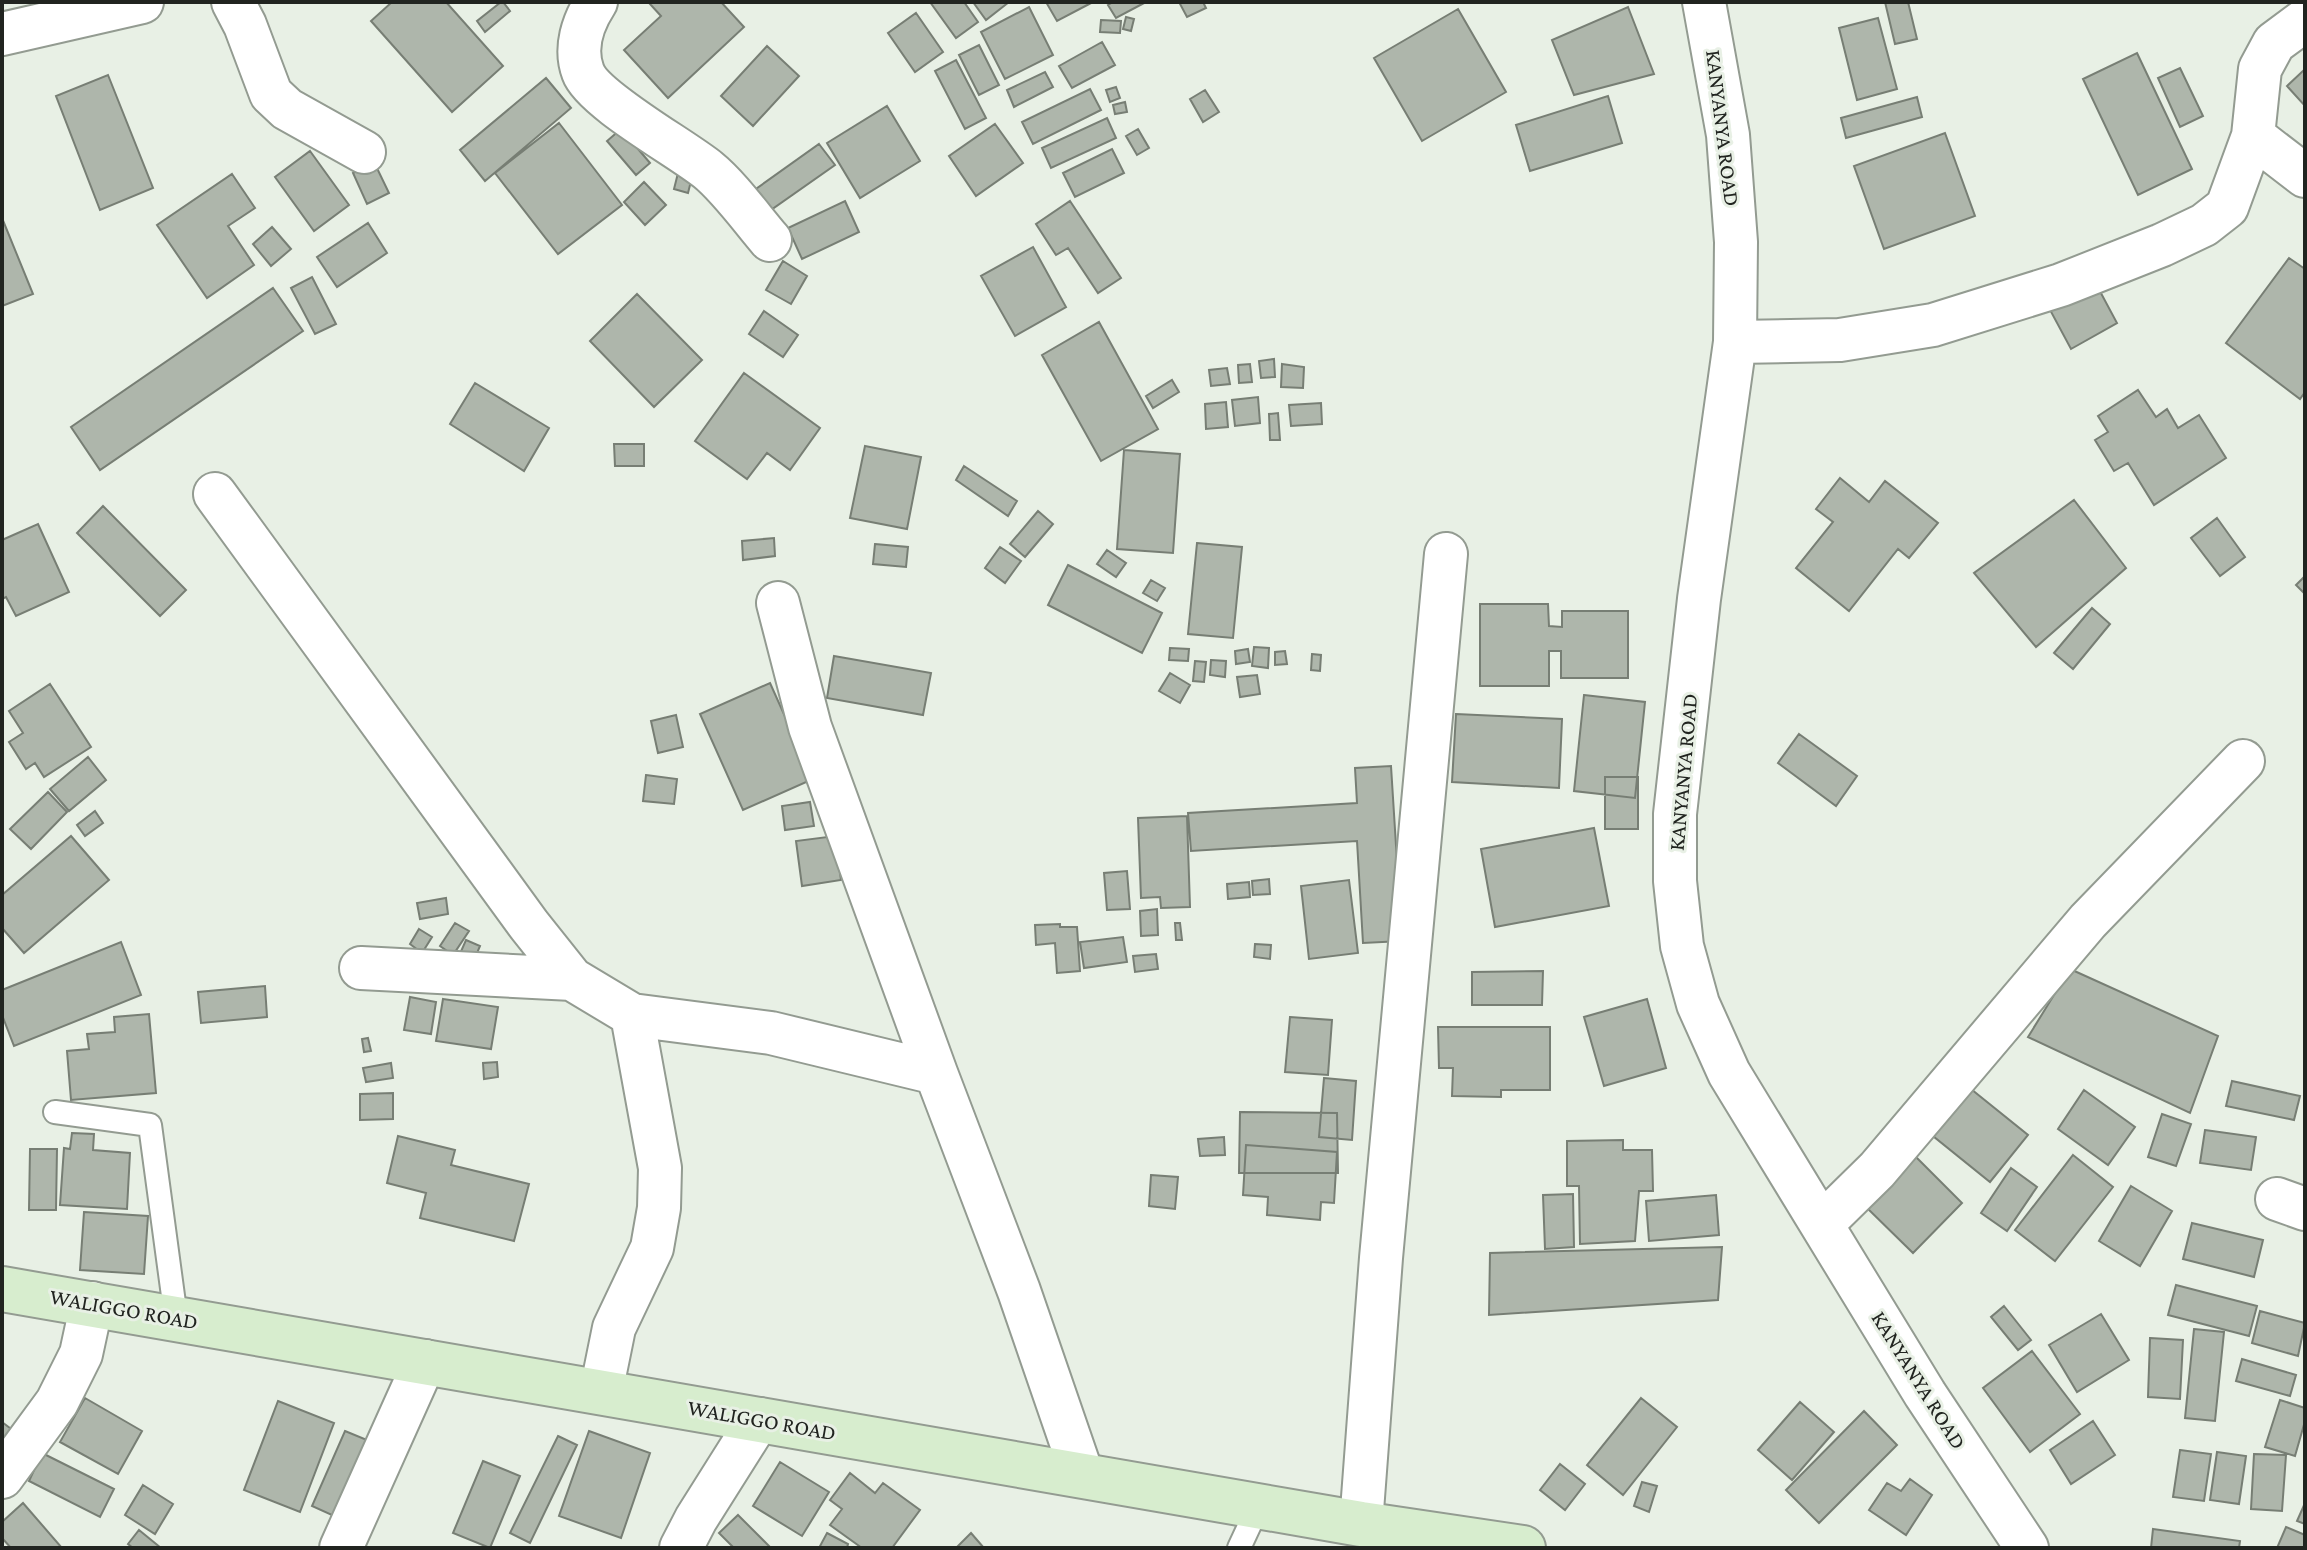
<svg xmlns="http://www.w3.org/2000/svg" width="2307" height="1550" viewBox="0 0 2307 1550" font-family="'Crimson Pro',serif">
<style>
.building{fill:#aeb6ab;stroke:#777e74;stroke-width:2}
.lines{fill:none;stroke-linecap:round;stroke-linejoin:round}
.lane-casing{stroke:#939b91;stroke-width:26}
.street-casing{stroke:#939b91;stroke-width:46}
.secondary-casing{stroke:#939b91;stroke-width:48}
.lane{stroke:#fff;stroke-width:22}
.street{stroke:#fff;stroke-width:42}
.secondary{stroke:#d7edce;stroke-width:44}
.labels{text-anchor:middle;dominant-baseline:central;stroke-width:6;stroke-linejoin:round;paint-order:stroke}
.street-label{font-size:22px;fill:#212420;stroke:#e8f0e5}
</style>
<rect width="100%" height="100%" fill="#e8f0e5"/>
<path class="building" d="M 392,2 L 446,2 L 503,66 L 452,112 L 371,21 Z
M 501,2 L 503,2 L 510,11 L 485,32 L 477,21 Z
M 652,2 L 721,2 L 744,27 L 668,98 L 624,50 L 661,16 L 650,4 Z
M 930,2 L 964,2 L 978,22 L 956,38 Z
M 973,2 L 1009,2 L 986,20 Z
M 1046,2 L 1093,2 L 1057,21 Z
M 1113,2 L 1146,2 L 1116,18 L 1108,5 Z
M 1179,2 L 1203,2 L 1206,8 L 1187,17 Z
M 1885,2 L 1908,2 L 1917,39 L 1895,44 Z
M 1029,7 L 1053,55 L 1005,79 L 981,32 Z
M 1628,7 L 1654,74 L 1574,95 L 1552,40 Z
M 1458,9 L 1506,92 L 1422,141 L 1374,58 Z
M 916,13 L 943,52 L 915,72 L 888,33 Z
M 1126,17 L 1134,19 L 1131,31 L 1123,29 Z
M 1878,18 L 1897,89 L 1857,100 L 1839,28 Z
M 1101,20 L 1121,21 L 1120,33 L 1100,32 Z
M 1102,42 L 1115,65 L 1072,88 L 1059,66 Z
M 979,45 L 999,85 L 979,95 L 959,55 Z
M 767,46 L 799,76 L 753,126 L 721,96 Z
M 2137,53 L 2192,169 L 2138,195 L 2083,79 Z
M 956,60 L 986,118 L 965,129 L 935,71 Z
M 2180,68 L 2203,116 L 2180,127 L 2158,78 Z
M 2305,69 L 2305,106 L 2287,86 Z
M 1045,72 L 1053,87 L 1014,107 L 1007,90 Z
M 108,75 L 153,188 L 100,210 L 56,96 Z
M 546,78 L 571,108 L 485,181 L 460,150 Z
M 1116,87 L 1120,98 L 1110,102 L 1106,90 Z
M 1090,89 L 1101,110 L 1033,144 L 1022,122 Z
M 1205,90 L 1219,112 L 1203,122 L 1190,99 Z
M 1608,96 L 1622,143 L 1530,171 L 1516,125 Z
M 1917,97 L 1922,117 L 1846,138 L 1841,118 Z
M 1125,102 L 1127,112 L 1115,114 L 1113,105 Z
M 887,106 L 920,161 L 860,198 L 827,143 Z
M 1107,118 L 1116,138 L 1051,168 L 1042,148 Z
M 559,123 L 622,205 L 558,254 L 495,173 Z
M 995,124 L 1023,163 L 976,196 L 949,156 Z
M 621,129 L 650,163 L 636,175 L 607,141 Z
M 1138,129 L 1149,148 L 1137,155 L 1126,136 Z
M 1945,133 L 1975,216 L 1884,249 L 1854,166 Z
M 819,144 L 835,165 L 768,212 L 753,191 Z
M 1112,149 L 1124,173 L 1075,197 L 1063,173 Z
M 310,151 L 349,205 L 314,231 L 275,177 Z
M 374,162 L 389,193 L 367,204 L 353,173 Z
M 678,173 L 692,177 L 688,193 L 674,189 Z
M 232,174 L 255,208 L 228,226 L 254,265 L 207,298 L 157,225 Z
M 644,182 L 666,205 L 645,225 L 624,202 Z
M 845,201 L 859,232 L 802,259 L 788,228 Z
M 1070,201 L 1121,278 L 1098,293 L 1068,248 L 1056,255 L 1036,224 Z
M 2,218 L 33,294 L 2,306 Z
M 368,223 L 387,253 L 337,287 L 317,257 Z
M 272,227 L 291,249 L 271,266 L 253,244 Z
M 1033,247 L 1066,307 L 1015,336 L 981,276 Z
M 2289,258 L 2305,269 L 2305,392 L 2300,399 L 2226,343 Z
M 783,261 L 807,276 L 791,304 L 766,290 Z
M 312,277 L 336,324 L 315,334 L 291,288 Z
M 2095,282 L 2117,323 L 2071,349 L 2049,308 Z
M 273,288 L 303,331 L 100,470 L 71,427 Z
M 637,294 L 702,360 L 654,407 L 590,341 Z
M 764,311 L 798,335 L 783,357 L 749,334 Z
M 1099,322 L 1158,429 L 1101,461 L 1042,355 Z
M 1274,359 L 1275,377 L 1261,378 L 1259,361 Z
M 1250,364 L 1252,382 L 1239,383 L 1238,365 Z
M 1282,364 L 1304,367 L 1303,388 L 1281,387 Z
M 1227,368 L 1230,384 L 1211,386 L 1209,370 Z
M 744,373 L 820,428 L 790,470 L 767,453 L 747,479 L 695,441 Z
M 1172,380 L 1179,392 L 1153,408 L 1146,396 Z
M 475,383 L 549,428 L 524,471 L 450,424 Z
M 2138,390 L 2156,417 L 2167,409 L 2178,428 L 2199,415 L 2226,458 L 2154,505 L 2128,463 L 2114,471 L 2095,440 L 2108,432 L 2098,416 Z
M 1258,397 L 1260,423 L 1235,426 L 1232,400 Z
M 1226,402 L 1228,427 L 1206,429 L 1205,404 Z
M 1321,403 L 1322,424 L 1291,426 L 1289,405 Z
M 1278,413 L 1280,440 L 1270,440 L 1269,414 Z
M 614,444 L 644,444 L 644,466 L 615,466 Z
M 865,446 L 921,457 L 907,529 L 850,518 Z
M 1124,450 L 1180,454 L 1173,553 L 1117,549 Z
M 964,466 L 1017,501 L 1008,516 L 956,480 Z
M 1840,478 L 1869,502 L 1885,481 L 1938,523 L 1909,558 L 1898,549 L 1849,611 L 1796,568 L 1833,522 L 1816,509 Z
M 2074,500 L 2126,568 L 2036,647 L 1974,573 Z
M 103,506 L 186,590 L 160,616 L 77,533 Z
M 1038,511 L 1053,524 L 1025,557 L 1010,544 Z
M 2217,518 L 2245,557 L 2220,576 L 2191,538 Z
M 38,524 L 69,592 L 16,616 L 6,597 L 2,599 L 2,540 Z
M 774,538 L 775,556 L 743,560 L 742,541 Z
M 1197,543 L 1242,547 L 1233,638 L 1188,634 Z
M 875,544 L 908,547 L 906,567 L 873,564 Z
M 1000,547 L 1021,561 L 1005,583 L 985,568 Z
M 1107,550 L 1126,563 L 1116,577 L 1097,564 Z
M 1068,565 L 1162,613 L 1142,653 L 1048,605 Z
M 2305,576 L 2305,594 L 2296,585 Z
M 1151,580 L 1165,588 L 1157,601 L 1143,593 Z
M 1480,604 L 1548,604 L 1549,626 L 1562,627 L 1562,611 L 1628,611 L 1628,678 L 1561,678 L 1561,651 L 1549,651 L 1549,686 L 1480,686 Z
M 2092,608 L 2110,624 L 2073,669 L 2054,653 Z
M 1254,647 L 1269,648 L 1268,668 L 1252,666 Z
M 1170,648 L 1189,649 L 1188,661 L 1169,660 Z
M 1248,649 L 1250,662 L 1236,664 L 1235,651 Z
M 1285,651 L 1287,664 L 1275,665 L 1275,652 Z
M 1312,654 L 1321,655 L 1320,671 L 1311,670 Z
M 834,656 L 931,673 L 923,715 L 827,698 Z
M 1211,660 L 1226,661 L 1225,677 L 1210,675 Z
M 1195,661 L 1206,662 L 1204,682 L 1193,681 Z
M 1170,673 L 1190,685 L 1180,703 L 1159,691 Z
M 1257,675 L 1260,694 L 1240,697 L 1237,677 Z
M 770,683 L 813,779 L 743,810 L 700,714 Z
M 50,684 L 91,747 L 44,777 L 35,763 L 26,769 L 9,742 L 23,733 L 9,711 Z
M 1584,695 L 1645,702 L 1635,798 L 1574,791 Z
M 1456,714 L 1562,719 L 1559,788 L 1452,782 Z
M 676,715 L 683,747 L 658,753 L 651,721 Z
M 1799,734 L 1857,776 L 1836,806 L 1778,763 Z
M 88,757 L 106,780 L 69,811 L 50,789 Z
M 1391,766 L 1402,941 L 1363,943 L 1357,841 L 1191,851 L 1188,813 L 1357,803 L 1355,768 Z
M 646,775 L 677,779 L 674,804 L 643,801 Z
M 1605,777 L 1638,777 L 1638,829 L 1605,829 Z
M 48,792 L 67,812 L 31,849 L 10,829 Z
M 810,802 L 814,826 L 785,830 L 782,806 Z
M 95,811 L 103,823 L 85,836 L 77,825 Z
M 1187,816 L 1190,907 L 1161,908 L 1160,897 L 1141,898 L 1138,818 Z
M 1594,828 L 1609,906 L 1495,927 L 1481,849 Z
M 71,836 L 109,880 L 24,953 L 2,928 L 2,895 Z
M 835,836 L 841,880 L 802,886 L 796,841 Z
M 1127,871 L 1130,909 L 1107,910 L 1104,873 Z
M 1269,879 L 1270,894 L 1253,895 L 1252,881 Z
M 1349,880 L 1358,953 L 1309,959 L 1301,886 Z
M 1249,882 L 1250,897 L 1228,899 L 1227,884 Z
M 446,898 L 448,914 L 420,919 L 417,903 Z
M 1157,909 L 1158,935 L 1141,936 L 1140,911 Z
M 455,923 L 469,931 L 453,955 L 440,946 Z
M 1175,923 L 1180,923 L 1182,940 L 1176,940 Z
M 1060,924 L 1060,927 L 1077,927 L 1080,971 L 1057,973 L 1055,943 L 1036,945 L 1035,925 Z
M 419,929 L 432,937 L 422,953 L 410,944 Z
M 1123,937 L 1127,962 L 1084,968 L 1080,942 Z
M 466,940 L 480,946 L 469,972 L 455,965 Z
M 121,942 L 141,995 L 14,1046 L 2,1015 L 2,990 Z
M 1255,944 L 1271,945 L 1270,959 L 1254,957 Z
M 1156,954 L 1158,969 L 1135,972 L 1133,956 Z
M 2070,969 L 2218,1036 L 2190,1113 L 2028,1037 Z
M 1543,971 L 1542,1005 L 1472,1005 L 1472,972 Z
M 265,986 L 267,1017 L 201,1023 L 198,992 Z
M 410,997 L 436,1002 L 431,1034 L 404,1030 Z
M 443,999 L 498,1007 L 491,1049 L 436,1041 Z
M 1647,999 L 1666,1068 L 1604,1086 L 1584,1017 Z
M 149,1014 L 156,1093 L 71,1100 L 67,1051 L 89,1049 L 87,1034 L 115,1032 L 114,1017 Z
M 1290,1017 L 1332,1020 L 1328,1075 L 1285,1072 Z
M 1438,1027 L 1550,1027 L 1550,1090 L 1501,1090 L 1501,1097 L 1452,1096 L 1453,1068 L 1439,1068 Z
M 368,1038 L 371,1051 L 364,1052 L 362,1039 Z
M 497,1062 L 498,1077 L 484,1079 L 483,1063 Z
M 391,1063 L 393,1078 L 366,1082 L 363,1068 Z
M 1324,1078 L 1356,1081 L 1352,1140 L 1319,1137 Z
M 2232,1081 L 2300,1096 L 2294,1120 L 2226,1106 Z
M 1966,1085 L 2028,1135 L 1990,1182 L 1928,1132 Z
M 2084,1090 L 2135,1127 L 2108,1165 L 2058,1129 Z
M 393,1093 L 393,1119 L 360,1120 L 360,1094 Z
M 1240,1112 L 1337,1113 L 1338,1173 L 1239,1173 Z
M 2162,1114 L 2191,1124 L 2176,1166 L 2148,1157 Z
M 2205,1130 L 2256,1137 L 2251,1170 L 2200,1163 Z
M 72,1133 L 94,1134 L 93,1150 L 130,1153 L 127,1209 L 60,1205 L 64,1148 L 70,1149 Z
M 398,1136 L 455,1150 L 451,1165 L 529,1184 L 514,1241 L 420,1218 L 426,1193 L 387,1183 Z
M 1224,1137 L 1225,1155 L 1200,1156 L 1198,1139 Z
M 1623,1140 L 1623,1150 L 1652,1150 L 1653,1191 L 1639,1191 L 1635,1241 L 1580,1244 L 1579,1186 L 1567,1186 L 1567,1141 Z
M 1246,1145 L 1337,1152 L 1334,1203 L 1321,1202 L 1320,1220 L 1267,1215 L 1268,1197 L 1243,1195 Z
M 30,1149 L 57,1149 L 56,1210 L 29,1210 Z
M 2073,1155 L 2113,1187 L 2055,1261 L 2015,1230 Z
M 1915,1156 L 1962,1203 L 1913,1253 L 1865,1206 Z
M 2011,1168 L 2037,1187 L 2007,1231 L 1981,1213 Z
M 1151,1175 L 1178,1177 L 1175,1209 L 1149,1206 Z
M 2131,1186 L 2172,1211 L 2140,1266 L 2099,1241 Z
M 1573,1194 L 1574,1247 L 1545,1249 L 1543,1195 Z
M 1716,1195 L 1719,1235 L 1649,1241 L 1646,1201 Z
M 84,1212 L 148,1216 L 144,1274 L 80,1270 Z
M 2192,1223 L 2263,1240 L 2254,1277 L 2183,1259 Z
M 1722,1247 L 1718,1300 L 1489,1315 L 1490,1253 Z
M 2176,1285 L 2257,1306 L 2249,1336 L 2168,1315 Z
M 2004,1306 L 2031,1340 L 2018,1350 L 1991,1317 Z
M 2260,1311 L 2305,1323 L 2298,1356 L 2252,1343 Z
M 2101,1314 L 2129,1360 L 2077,1392 L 2049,1345 Z
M 2194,1329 L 2224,1332 L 2215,1421 L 2185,1418 Z
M 2150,1338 L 2183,1340 L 2180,1399 L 2148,1397 Z
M 2032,1351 L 2080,1414 L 2030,1452 L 1983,1388 Z
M 2242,1359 L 2296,1375 L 2290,1396 L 2236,1381 Z
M 85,1398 L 142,1431 L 118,1474 L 60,1442 Z
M 1641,1398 L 1677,1427 L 1623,1495 L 1587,1465 Z
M 2280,1400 L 2305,1408 L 2305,1421 L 2295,1456 L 2265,1447 Z
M 278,1401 L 334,1423 L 300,1512 L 244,1490 Z
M 1800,1402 L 1834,1432 L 1792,1480 L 1758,1450 Z
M 1864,1411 L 1897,1445 L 1819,1523 L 1786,1490 Z
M 2093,1421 L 2115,1455 L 2071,1484 L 2050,1450 Z
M 2,1422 L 19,1435 L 2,1459 Z
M 345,1431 L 367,1440 L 334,1516 L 312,1506 Z
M 589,1431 L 650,1453 L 621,1538 L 559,1516 Z
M 558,1436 L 577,1445 L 530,1543 L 510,1533 Z
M 2180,1450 L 2211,1454 L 2204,1501 L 2173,1497 Z
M 2217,1452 L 2246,1456 L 2239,1504 L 2210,1500 Z
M 42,1453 L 114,1489 L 100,1517 L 29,1481 Z
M 2254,1454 L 2286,1455 L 2282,1511 L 2251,1509 Z
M 483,1461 L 520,1476 L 490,1548 L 453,1533 Z
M 780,1462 L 829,1492 L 802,1536 L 753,1506 Z
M 1560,1464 L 1585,1484 L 1565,1510 L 1540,1490 Z
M 850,1473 L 875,1493 L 883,1483 L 920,1510 L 892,1548 L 862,1548 L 830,1525 L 842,1509 L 830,1500 Z
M 1910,1479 L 1932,1495 L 1906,1535 L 1869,1510 L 1887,1483 L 1901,1491 Z
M 1642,1482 L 1657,1486 L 1649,1512 L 1634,1506 Z
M 143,1485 L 173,1504 L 155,1534 L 125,1515 Z
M 23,1503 L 62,1548 L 11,1548 L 2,1538 L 2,1522 Z
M 2305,1503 L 2305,1524 L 2297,1521 Z
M 738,1515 L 771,1548 L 734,1548 L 719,1533 Z
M 2286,1527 L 2305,1535 L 2305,1548 L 2277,1548 Z
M 2153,1529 L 2240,1541 L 2239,1548 L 2151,1548 Z
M 139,1530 L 161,1548 L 133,1548 L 128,1544 Z
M 827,1533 L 848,1544 L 847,1548 L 819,1548 Z
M 971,1533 L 984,1548 L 956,1548 Z"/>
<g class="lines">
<defs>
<path id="lane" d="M 55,1112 L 150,1125 L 176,1318
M 1239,1548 L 1259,1505"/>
<path id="street" d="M 233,2 L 245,25 L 271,94 L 287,109 L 364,152
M 596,2 C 583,22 574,48 583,72 C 593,100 681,148 708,170 C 729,187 752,219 770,240
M 1704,2 L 1728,135 L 1736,242 L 1735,342 L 1699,599 L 1675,814 L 1675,881 L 1682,946 L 1698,1004 L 1729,1073 L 1925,1394 L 2027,1548
M 2,34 L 142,2
M 2253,136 L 2305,176
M 1735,342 L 1840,340 L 1933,325 L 2061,285 L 2162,245 L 2204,225 L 2227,207 L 2253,136 L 2260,69 L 2274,43 L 2305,20
M 215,494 L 529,925 L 572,979 L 632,1015 L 771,1033 L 936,1073
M 778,603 L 810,727 L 936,1073 L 1019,1291 L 1082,1474
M 361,968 L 572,979
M 2277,1199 L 2305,1209
M 1822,1224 L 1877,1170 L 2088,921 L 2243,761
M 601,1392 L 614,1328 L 652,1248 L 659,1208 L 660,1168 L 632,1015
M 2,1477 L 57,1402 L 81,1354 L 92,1303
M 1361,1524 L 1381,1258 L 1446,554
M 341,1548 L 425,1361
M 681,1548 L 696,1519 L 759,1419"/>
<path id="secondary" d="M 2,1289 L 1361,1524 L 1523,1548"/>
</defs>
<use href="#lane" class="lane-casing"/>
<use href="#street" class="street-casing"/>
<use href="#secondary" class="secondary-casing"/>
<use href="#lane" class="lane"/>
<use href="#street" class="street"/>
<use href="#secondary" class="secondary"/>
</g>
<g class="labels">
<g class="street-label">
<text transform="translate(1723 128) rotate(83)">KANYANYA ROAD</text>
<text transform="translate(1683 772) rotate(-85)">KANYANYA ROAD</text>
<text transform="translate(124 1309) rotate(10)">WALIGGO ROAD</text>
<text transform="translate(1919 1380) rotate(58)">KANYANYA ROAD</text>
<text transform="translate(762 1420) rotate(10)">WALIGGO ROAD</text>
</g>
</g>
<rect width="2307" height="1550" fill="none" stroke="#212420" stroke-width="8"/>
</svg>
